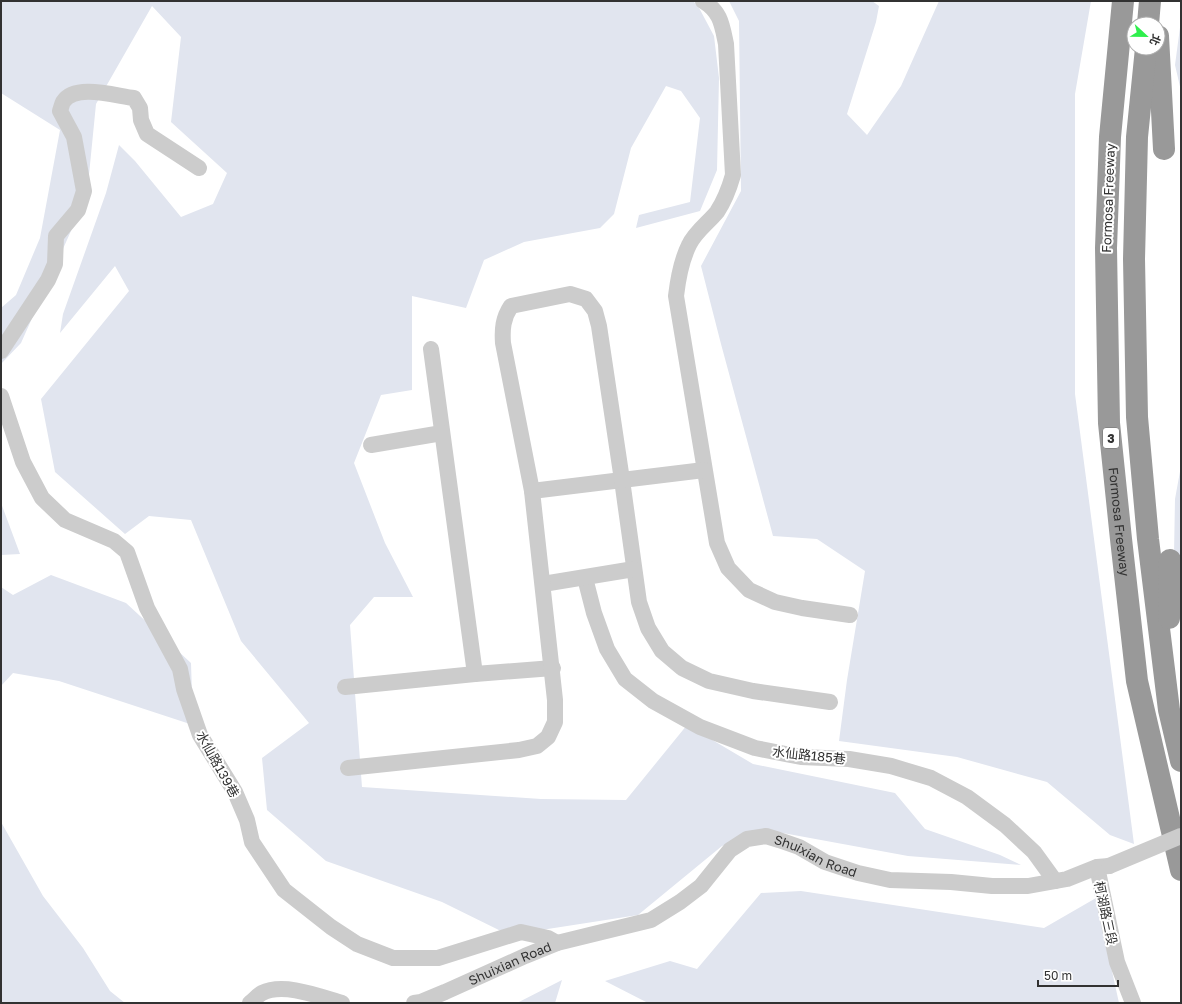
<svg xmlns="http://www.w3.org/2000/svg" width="1182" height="1004" viewBox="0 0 1182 1004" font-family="'Golos Text','Noto Sans TC',sans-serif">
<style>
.green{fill:#e1e5ef}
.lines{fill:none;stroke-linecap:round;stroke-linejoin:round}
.minor{stroke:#ccc;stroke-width:16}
.highway{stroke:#999;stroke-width:22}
.minor-bridge{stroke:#ccc;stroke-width:16}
.labels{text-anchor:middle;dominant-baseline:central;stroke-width:4;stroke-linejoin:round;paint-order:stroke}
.shield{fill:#fff;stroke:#707070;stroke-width:1}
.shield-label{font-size:12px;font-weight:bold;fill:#323232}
.street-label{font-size:13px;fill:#323232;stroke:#fff}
</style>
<rect width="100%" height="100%" fill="#fff"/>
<path class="green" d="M 1,1 L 692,1 L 697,4 L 714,36 L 719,78 L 717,170 L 700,211 L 636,228 L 639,215 L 690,202 L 700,118 L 681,91 L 666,86 L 631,148 L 614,214 L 600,228 L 524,242 L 484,260 L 466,308 L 412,296 L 412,390 L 381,395 L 354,463 L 385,543 L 413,597 L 374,597 L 350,625 L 362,787 L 541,799 L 626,800 L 687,725 L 753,764 L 895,793 L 925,829 L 1000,855 L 1021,865 L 908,856 L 772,831 L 722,846 L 638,915 L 509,935 L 442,902 L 326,861 L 267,810 L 262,758 L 309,723 L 241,641 L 191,520 L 149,516 L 125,534 L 55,472 L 41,399 L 129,291 L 115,266 L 60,333 L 63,314 L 106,193 L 119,145 L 135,161 L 181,217 L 213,204 L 227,173 L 171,122 L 181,37 L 152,6 L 96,104 L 87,195 L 21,343 L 1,364 L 1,308 L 16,295 L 40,238 L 60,130 L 1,93 Z
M 729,1 L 872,1 L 879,6 L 876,22 L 847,114 L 867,135 L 901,86 L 939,1 L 1091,1 L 1075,94 L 1075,394 L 1134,844 L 1110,835 L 1047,782 L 957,757 L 839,741 L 847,680 L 865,571 L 817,539 L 773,536 L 721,344 L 701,266 L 741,191 L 739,21 Z
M 1181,20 L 1181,91 L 1175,65 Z
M 1181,466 L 1181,594 L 1173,610 L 1175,499 Z
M 1,503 L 20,554 L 1,555 Z
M 51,575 L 126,603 L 191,663 L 193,725 L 59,681 L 13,673 L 1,686 L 1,587 L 13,595 Z
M 1,822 L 43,896 L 83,948 L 110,991 L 125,1003 L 1,1003 Z
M 801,891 L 1044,928 L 1096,898 L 1119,1003 L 648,1003 L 605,981 L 670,961 L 697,969 L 761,893 Z
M 562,980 L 555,1003 L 517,1003 Z"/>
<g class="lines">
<g class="minor">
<path d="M 703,1 C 721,12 722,25 726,44 L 733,175 C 729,189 725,200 717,212 C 708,223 695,232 689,245 C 681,261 678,279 676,296 L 717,543 L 728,568 L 749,590 L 775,602 L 802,608 L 850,615"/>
<path d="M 431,349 L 475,674"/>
<path d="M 1,351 L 48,280 L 55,264 L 56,236 L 78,210 L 84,191 L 74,137 L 60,111 C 61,108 62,104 63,102 C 75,83 116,96 134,98 L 140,108 L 141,120 L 147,134 L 199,168"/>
<path d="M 1,396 L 23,462 L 42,498 L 65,520 L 114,541 L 127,552 L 147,608 L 180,669 L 184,689 L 200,735 L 235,792 L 247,820 L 252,842 L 284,890 L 331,927 L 357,944 L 393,958 L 438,958 L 521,932 L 548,938 L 557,943"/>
<path d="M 371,445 L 442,433"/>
<path d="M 532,491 L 622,480 L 639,602 L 648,628 L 662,651 L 682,668 L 709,681 L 753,691 L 830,702"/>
<path d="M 585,578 L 594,613 L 607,649 L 625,679 L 653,701 L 700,727 L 755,748 L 801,757 L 849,759 L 891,766 L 931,778 L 967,797 L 1005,825 L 1034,852 L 1055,881"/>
<path d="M 543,584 L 634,569"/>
<path d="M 345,687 L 475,674 L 553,668"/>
<path d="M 348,768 L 519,750 L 537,746 L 548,737 L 555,722 L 555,700 L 532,491 L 503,343 C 502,329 503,318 511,306 L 570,294 L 586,299 L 595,311 L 599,326 L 622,480 L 704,470"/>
<path d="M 1097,867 L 1117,962 L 1133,1003"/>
<path d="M 250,1003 C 254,1000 258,995 262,993 C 284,982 321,997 342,1003"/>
<path id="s1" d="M 414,1003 L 421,1002 L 445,992 L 525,956 L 557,943 L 651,920 L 680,902 L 701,886 L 730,850 L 747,839 L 766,836 L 779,840 L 799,847 L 825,862 L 858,873 L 890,880 L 951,882 L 992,886 L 1028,886 L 1067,879 L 1097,867 L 1109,866"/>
</g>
<g class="highway">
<path id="s2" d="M 1123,1 L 1110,137 L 1106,248 L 1109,423 L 1121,539 L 1137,681 L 1181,870"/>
<path d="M 1148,24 L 1150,1"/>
<path d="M 1158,36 L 1164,149"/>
<path d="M 1146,48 L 1137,137 L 1134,259 L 1137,417 L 1148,539 L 1169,710 L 1181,761"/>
<path d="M 1169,618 L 1170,560"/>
</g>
<path class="minor-bridge" d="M 1109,866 L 1181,836"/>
</g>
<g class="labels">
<rect class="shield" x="1103" y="428" width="16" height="20" rx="3"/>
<g class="shield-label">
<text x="1111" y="438">3</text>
</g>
<g class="street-label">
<text transform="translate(1108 198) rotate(-88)">Formosa Freeway</text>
<text stroke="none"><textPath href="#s2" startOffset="522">Formosa Freeway</textPath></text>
<text transform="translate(809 755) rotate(6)">水仙路185巷</text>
<text transform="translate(218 764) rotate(61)">水仙路139巷</text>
<text stroke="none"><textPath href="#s1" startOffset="452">Shuixian Road</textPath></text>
<text transform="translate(1106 913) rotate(78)">柯湖路三段</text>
<text stroke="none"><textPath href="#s1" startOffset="104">Shuixian Road</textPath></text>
</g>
</g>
<rect width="1182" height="1004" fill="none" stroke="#323232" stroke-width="4"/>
<g transform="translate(1146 36) rotate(112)"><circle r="19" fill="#ffffff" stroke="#adadad"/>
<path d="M0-3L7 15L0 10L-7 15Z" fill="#2fef4d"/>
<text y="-6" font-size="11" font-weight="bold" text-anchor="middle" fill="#323232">北</text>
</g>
<path d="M1038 980v6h80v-6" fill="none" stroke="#323232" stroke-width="2"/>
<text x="1044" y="980" font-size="12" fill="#323232" stroke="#ffffff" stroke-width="3" paint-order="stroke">50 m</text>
</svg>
